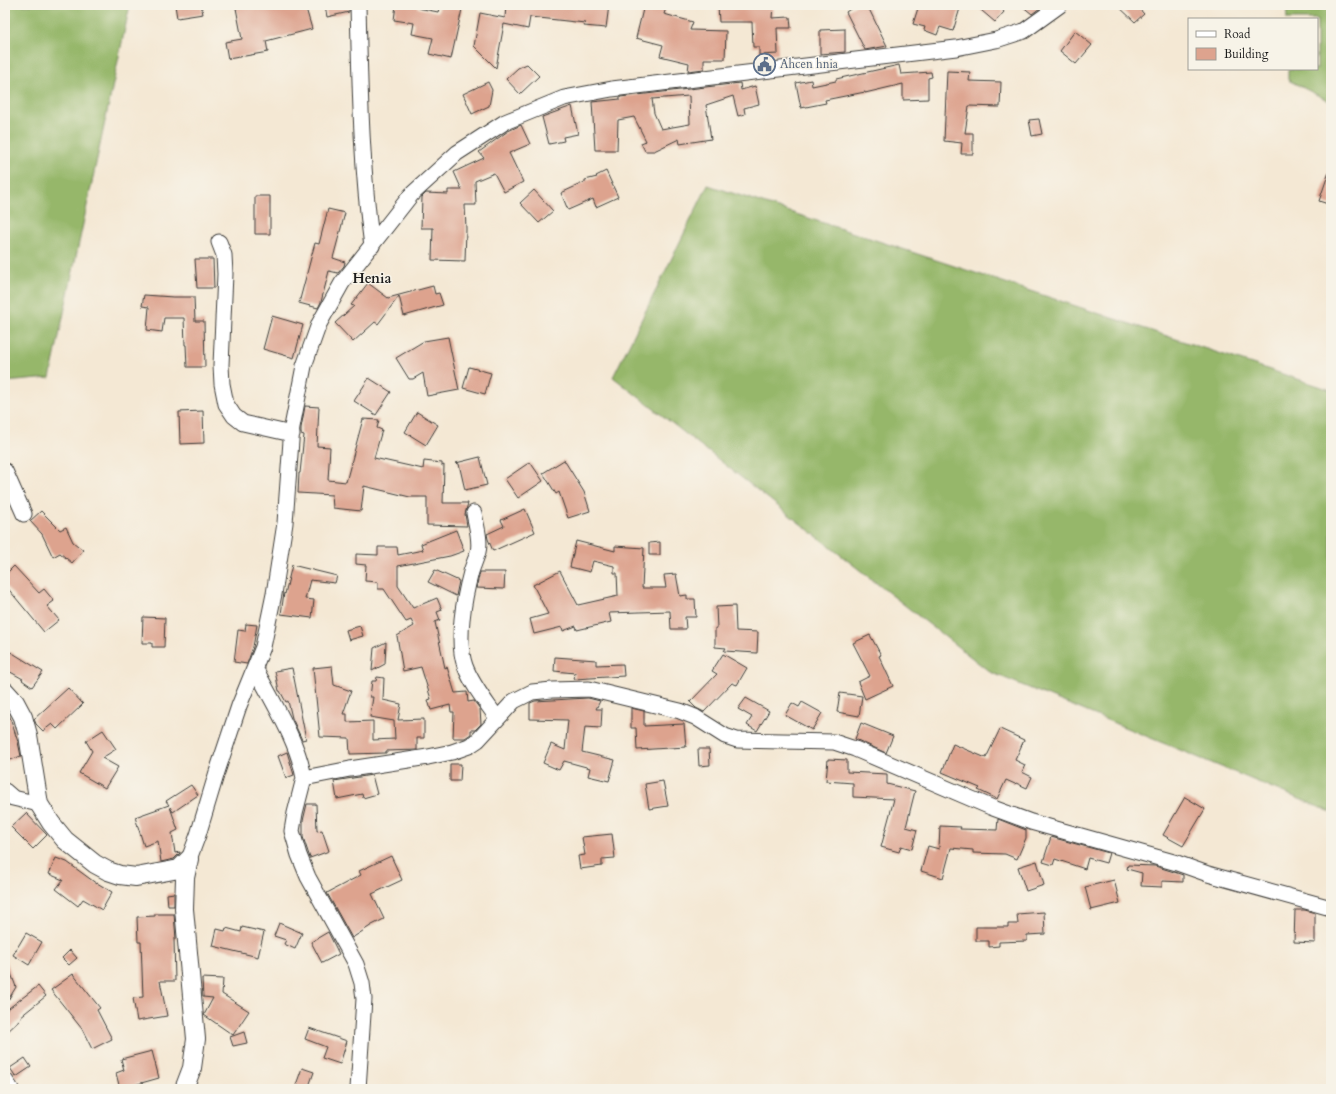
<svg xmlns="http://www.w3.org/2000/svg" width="1336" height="1094" viewBox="0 0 1336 1094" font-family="Cardo,serif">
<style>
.forest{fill:#96b76b;stroke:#596a44}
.building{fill:#dda38e;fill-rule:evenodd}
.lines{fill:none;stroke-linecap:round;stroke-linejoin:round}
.minor-casing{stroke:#3c3b38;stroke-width:17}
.tertiary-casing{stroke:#3c3b38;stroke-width:20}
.minor{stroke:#fff;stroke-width:15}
.tertiary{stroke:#fff;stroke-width:18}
.labels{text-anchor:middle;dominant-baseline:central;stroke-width:3;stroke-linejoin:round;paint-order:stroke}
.service-label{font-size:12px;fill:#4e5e75;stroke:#f7f3e8;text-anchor:start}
.quarter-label{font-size:14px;font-weight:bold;fill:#1c1c1c;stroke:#f7f3e8}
</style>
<rect width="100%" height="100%" fill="#f7f3e8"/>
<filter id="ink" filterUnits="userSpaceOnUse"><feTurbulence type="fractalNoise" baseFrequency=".025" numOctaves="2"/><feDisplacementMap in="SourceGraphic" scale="8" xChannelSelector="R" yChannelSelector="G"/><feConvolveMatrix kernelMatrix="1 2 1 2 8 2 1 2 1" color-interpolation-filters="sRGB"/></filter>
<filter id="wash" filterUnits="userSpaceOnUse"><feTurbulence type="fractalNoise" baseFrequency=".012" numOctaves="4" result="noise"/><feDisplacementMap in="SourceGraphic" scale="16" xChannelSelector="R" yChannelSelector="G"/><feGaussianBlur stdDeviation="0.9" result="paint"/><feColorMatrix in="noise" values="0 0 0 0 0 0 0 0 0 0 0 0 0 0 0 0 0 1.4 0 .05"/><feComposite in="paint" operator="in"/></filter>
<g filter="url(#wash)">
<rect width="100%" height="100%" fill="#f4e8d4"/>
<path class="forest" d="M 5,5 L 130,5 L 50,378 L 5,382 Z
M 1286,5 L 1331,5 L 1331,102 L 1288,80 L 1288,69 L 1317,69 L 1317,19 L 1287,19 Z
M 708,185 L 1331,390 L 1331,812 L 990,672 L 613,377 Z"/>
<g id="blocks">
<path class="building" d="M 175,5 L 201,5 L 203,14 L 177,18 Z
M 253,5 L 305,5 L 312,29 L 266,41 L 268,52 L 228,59 L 225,42 L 242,39 L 236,8 Z
M 325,5 L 349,5 L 349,12 L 327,17 Z
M 396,5 L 418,5 L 418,8 L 438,12 L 440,5 L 462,9 L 451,59 L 429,54 L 433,38 L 412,34 L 414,23 L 394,20 Z
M 506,5 L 609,5 L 606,28 L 584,26 L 585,23 L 530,17 L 528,29 L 504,24 L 496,68 L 474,46 L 480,13 L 505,18 Z
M 644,5 L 653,5 L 666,8 L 664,14 L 693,22 L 690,30 L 726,31 L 725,59 L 704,59 L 704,69 L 688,71 L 689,63 L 660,56 L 663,45 L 636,38 Z
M 718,5 L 773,5 L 772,18 L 790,17 L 791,28 L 777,28 L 778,54 L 759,55 L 759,47 L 753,47 L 752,22 L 719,22 Z
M 856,5 L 865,5 L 870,11 L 887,46 L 865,50 L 846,12 Z
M 919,5 L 961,5 L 953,31 L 940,27 L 937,35 L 924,30 L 925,27 L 913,24 Z
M 975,5 L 999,5 L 1004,12 L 995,22 Z
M 1021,5 L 1044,5 L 1032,14 Z
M 1117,5 L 1136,5 L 1144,14 L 1135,22 Z
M 845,29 L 845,52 L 820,54 L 820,30 Z
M 1075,31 L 1092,45 L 1076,64 L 1060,51 Z
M 527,64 L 539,76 L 520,94 L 506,79 L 518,68 Z
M 899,65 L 901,74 L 931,72 L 932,77 L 928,78 L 928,99 L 903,100 L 903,84 L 865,93 L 865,92 L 825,100 L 826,103 L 801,108 L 796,83 L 811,80 L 812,86 L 836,81 L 836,79 Z
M 947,71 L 970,72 L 969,81 L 1001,82 L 1000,107 L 969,106 L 965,133 L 973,133 L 973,154 L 961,154 L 962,143 L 944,141 Z
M 488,82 L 492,90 L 489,106 L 472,114 L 463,94 Z
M 740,83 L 741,90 L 755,86 L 759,104 L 744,108 L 745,114 L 738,116 L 733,96 L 706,105 L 711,139 L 680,144 L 679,139 L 654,151 L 645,151 L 641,143 L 646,141 L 634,117 L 618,120 L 617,150 L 595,150 L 592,102 L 620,99 L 620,97 ZM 689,96 L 690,124 L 661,129 L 654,113 L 652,99 Z
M 572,106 L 578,134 L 563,137 L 564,141 L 549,144 L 542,117 Z
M 1039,119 L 1042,134 L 1032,136 L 1029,120 Z
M 521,125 L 530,144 L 509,153 L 523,182 L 504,192 L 494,173 L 475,181 L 476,205 L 465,205 L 466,229 L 465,261 L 432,260 L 433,228 L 421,228 L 422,197 L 426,193 L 448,194 L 448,190 L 462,190 L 454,172 L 484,158 L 479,152 L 508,131 Z
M 606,171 L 618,197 L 596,207 L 593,199 L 568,210 L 561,193 L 585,182 L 585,180 L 597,177 L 596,176 Z
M 1329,172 L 1331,172 L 1331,205 L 1319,201 Z
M 534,190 L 553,211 L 539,223 L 520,203 Z
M 255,196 L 270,196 L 270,234 L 255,234 Z
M 328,209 L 345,213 L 333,258 L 345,262 L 344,266 L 338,273 L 329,271 L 321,302 L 318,308 L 299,303 L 315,243 L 319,244 Z
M 195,259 L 213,259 L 214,288 L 197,288 Z
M 368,283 L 388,298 L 433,286 L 435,294 L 439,293 L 443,305 L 404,316 L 399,296 L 378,324 L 375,322 L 353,342 L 335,323 L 354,306 L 351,305 Z
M 144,295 L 173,297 L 194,297 L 195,321 L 204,321 L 205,367 L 187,367 L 186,345 L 185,345 L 184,318 L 164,318 L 162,332 L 147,330 L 149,307 L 142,306 Z
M 272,316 L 303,325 L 294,358 L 263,349 Z
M 448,337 L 459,390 L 427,396 L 423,373 L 413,379 L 409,379 L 396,358 L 424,341 Z
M 469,367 L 491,373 L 485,394 L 463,388 Z
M 369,378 L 391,392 L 376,415 L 354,401 Z
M 305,406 L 319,407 L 317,446 L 330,447 L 328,480 L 346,482 L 363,419 L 379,420 L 377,428 L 382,430 L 374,458 L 423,469 L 424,461 L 442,463 L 442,466 L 444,465 L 443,503 L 468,503 L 465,514 L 467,526 L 427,525 L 427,497 L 410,497 L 364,486 L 361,511 L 333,508 L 332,495 L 298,493 L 299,473 L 300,473 L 304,435 L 301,434 L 301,428 Z
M 203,411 L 204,443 L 180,444 L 179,412 Z
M 417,412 L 438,425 L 426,445 L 405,432 Z
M 480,457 L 487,485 L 465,490 L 459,464 L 456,463 Z
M 564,460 L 584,492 L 590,511 L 568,518 L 559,492 L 556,494 L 543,473 Z
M 530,462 L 543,481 L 518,498 L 505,479 Z
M 525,509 L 535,532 L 493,551 L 488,539 L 487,534 L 504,526 L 501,520 Z
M 41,511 L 60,530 L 66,527 L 73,542 L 83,550 L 72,563 L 60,553 L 53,557 L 42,534 L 30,521 Z
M 456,530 L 464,551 L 450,556 L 398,566 L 398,586 L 413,608 L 437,598 L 442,610 L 437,612 L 440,620 L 435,622 L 445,668 L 447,667 L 455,693 L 467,692 L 468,702 L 474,701 L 480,709 L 481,724 L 475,730 L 471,730 L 471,734 L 465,738 L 453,738 L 454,712 L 451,712 L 450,705 L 431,710 L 428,700 L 431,699 L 421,667 L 403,671 L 397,636 L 414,626 L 411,620 L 406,622 L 384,589 L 378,589 L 378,582 L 365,581 L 366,565 L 356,564 L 356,554 L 378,555 L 378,547 L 397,547 L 398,555 L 423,550 L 421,544 Z
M 576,541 L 615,551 L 615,546 L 644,548 L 642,588 L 666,588 L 664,575 L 676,574 L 680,596 L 687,595 L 687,599 L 695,599 L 696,617 L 685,617 L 686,629 L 671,629 L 670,611 L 609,613 L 611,622 L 577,630 L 576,626 L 563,631 L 562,627 L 534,634 L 530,619 L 548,614 L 533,585 L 560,571 L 578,605 L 618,596 L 617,573 L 614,573 L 614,566 L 593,561 L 590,572 L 570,567 Z
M 660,542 L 660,555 L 649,555 L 649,543 Z
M 292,565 L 337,576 L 335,583 L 310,580 L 305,599 L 314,600 L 312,618 L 281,614 L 284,593 L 285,594 Z
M 14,566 L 39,593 L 44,589 L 54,601 L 47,606 L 59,620 L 44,632 L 5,585 L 5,575 Z
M 435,570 L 459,581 L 456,596 L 428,582 Z
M 480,572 L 505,572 L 504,589 L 476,588 Z
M 735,606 L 736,631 L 758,632 L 757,653 L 724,651 L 726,648 L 715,647 L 715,628 L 717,628 L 716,607 Z
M 143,617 L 165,618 L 164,647 L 152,647 L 152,643 L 142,643 Z
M 246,624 L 257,625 L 253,647 L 247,664 L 234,662 L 238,630 L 245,631 Z
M 360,626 L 363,636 L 349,640 L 346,630 Z
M 870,635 L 881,655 L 879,656 L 893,686 L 865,699 L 858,682 L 870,676 L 853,643 Z
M 386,642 L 385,664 L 372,671 L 374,648 Z
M 11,652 L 43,672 L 32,687 L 22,680 L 23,679 L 5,669 L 5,664 Z
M 723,654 L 747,668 L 737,685 L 732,683 L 704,712 L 696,708 L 690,702 L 717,674 L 712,671 Z
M 555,657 L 596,660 L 596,665 L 623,664 L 624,676 L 574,679 L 575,673 L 554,671 Z
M 332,666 L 334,685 L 351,691 L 343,714 L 347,714 L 347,722 L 373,721 L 373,740 L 395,739 L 394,721 L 370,717 L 373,697 L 370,697 L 372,681 L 376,681 L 377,677 L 384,678 L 383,700 L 401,704 L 398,720 L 424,719 L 424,738 L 417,738 L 417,750 L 386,751 L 386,753 L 350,754 L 349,738 L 320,737 L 313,668 Z
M 292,668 L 306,739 L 302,740 L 292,718 L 288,701 L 286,702 L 280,691 L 279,691 L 275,671 Z
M 68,688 L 83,704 L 57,729 L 52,724 L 43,731 L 36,724 L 34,719 Z
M 840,693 L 862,696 L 859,716 L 837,712 Z
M 588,698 L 600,701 L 596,709 L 602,709 L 601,728 L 585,727 L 582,752 L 615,760 L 609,781 L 588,776 L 590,768 L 564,761 L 559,770 L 543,763 L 551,744 L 565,750 L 568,720 L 530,719 L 530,703 L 535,701 Z
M 746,698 L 769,711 L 757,731 L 747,725 L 752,717 L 738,709 Z
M 802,702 L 822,713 L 812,730 L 785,715 L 792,703 L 799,707 Z
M 5,708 L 8,711 L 18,742 L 21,756 L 5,762 Z
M 631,708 L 644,711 L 644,726 L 684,724 L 686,747 L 637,750 L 636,728 L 631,728 Z
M 861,723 L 893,736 L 886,753 L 855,739 Z
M 1000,729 L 1024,740 L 1015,760 L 1025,765 L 1022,772 L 1032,777 L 1027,788 L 1016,783 L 1015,784 L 1006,780 L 997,799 L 978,790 L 980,788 L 942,772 L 953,744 L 986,758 Z
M 103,730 L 116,749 L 102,758 L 118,767 L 105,788 L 79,773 L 92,751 L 86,741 Z
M 698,749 L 709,749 L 710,765 L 699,766 Z
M 287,752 L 294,775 L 286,778 L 278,756 Z
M 828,759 L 847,760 L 847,772 L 887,774 L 887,784 L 915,791 L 906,827 L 917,830 L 912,849 L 901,846 L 899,852 L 881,847 L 894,799 L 853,797 L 853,783 L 826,781 Z
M 450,764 L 461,764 L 460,781 L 450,781 Z
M 372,775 L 377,794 L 363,798 L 362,794 L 337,799 L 334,781 Z
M 663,781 L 668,806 L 649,809 L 645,784 Z
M 191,785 L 198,795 L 173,812 L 170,807 L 178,830 L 172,833 L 175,853 L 180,852 L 180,853 L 174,859 L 161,862 L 158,841 L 144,846 L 135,817 L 169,805 L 166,801 Z
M 1185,797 L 1205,809 L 1183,846 L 1163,835 Z
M 307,804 L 316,804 L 317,831 L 322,830 L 329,851 L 310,858 L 303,837 L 303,821 Z
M 26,813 L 47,835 L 33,849 L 11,827 Z
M 998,819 L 1026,830 L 1026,838 L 1017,859 L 1005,854 L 973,853 L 973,850 L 951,848 L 943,878 L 921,871 L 928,846 L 939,849 L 940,826 L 961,827 L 960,829 L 997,830 Z
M 612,834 L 615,858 L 602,859 L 602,866 L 580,869 L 578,856 L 585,855 L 582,837 Z
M 1051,837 L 1109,853 L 1106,863 L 1088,858 L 1085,869 L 1055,859 L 1053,865 L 1043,862 Z
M 391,856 L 402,880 L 372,894 L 384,919 L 372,925 L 352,938 L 327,893 L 361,875 L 359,871 Z
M 56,858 L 67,862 L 97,884 L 97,883 L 112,892 L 102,910 L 83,899 L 78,906 L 56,889 L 63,880 L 49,874 Z
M 1037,861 L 1044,885 L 1026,891 L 1018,867 Z
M 1128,865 L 1155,866 L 1174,872 L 1183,875 L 1183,882 L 1162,881 L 1162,887 L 1141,886 L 1142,873 L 1127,869 Z
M 1114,880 L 1120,903 L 1091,910 L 1085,887 Z
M 174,893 L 174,906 L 168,906 L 167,894 Z
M 1295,910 L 1305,910 L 1315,913 L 1315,943 L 1294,942 Z
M 1044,912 L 1045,934 L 1027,935 L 1027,941 L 999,942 L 999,946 L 989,947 L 989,941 L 976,941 L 976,927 L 1008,927 L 1008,924 L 1018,924 L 1017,914 Z
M 155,914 L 174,914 L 176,939 L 174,939 L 175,981 L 160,981 L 167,1016 L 137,1021 L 133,998 L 143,997 L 141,942 L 138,942 L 137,917 L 155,916 Z
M 279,923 L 302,933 L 295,949 L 284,944 L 286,940 L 274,936 Z
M 242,927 L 264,932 L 258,957 L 213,946 L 217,929 L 225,931 L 226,928 L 241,932 Z
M 328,932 L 339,954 L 322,963 L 311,942 Z
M 26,933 L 42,942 L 29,965 L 13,955 Z
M 70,950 L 77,958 L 69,965 L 62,958 Z
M 5,960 L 6,960 L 16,987 L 5,1005 Z
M 73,974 L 100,1008 L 97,1010 L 112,1039 L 92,1049 L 82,1029 L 51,990 Z
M 202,978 L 223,979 L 222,994 L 249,1011 L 233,1035 L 204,1015 L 213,998 L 203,997 Z
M 38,986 L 46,996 L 20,1017 L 21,1019 L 5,1034 L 5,1011 Z
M 309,1028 L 347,1041 L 340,1064 L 322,1058 L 326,1047 L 305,1039 Z
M 244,1032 L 247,1043 L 233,1046 L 230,1037 Z
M 152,1051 L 159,1078 L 120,1089 L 116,1073 L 124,1070 L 121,1059 Z
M 25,1058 L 31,1067 L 16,1077 L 10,1068 Z
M 302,1068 L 314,1072 L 308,1089 L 296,1085 Z"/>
</g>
</g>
<g filter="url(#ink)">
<use href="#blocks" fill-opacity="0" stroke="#3c3b38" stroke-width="1"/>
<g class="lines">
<defs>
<path id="minor" d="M 358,5 C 360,85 361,166 372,246
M 219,242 L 224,255 L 225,274 L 221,365 L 222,384 L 226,404 L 234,416 L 243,423 L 292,434
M 5,471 L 24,514
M 474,513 C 476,525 481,540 478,552 C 476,559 473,565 471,572 C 464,598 456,641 465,666 C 472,685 486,702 497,718
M 255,668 C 272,701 298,741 304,778
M 5,791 L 13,798 L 39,804
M 189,859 L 198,835 L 217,772 L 239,706 L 263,647 L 274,594 L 285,523 L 292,427 L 304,366 L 319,324 L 342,283 L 411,195 L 457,153 L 505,122 L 564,98 L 612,89 L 956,48 L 996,40 L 1024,31 L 1060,5
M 5,1080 L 11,1089
M 358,1089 L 364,999 L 362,983 L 356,964 L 308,877 L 299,855 L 292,831 L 295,813 L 304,778 L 350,769 L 428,757 L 452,752 L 469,746 L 478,740 L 514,701 L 532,692 L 552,690 L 589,689 L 680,711 L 695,717 L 725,736 L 737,740 L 834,742 L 855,749 L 993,808 L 1031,822 L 1177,863 L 1208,874 L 1331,908"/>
<path id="tertiary" d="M 5,691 L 15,702 L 23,717 L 28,735 L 39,804 L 51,823 L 65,840 L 95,864 L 108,871 L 120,875 L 136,877 L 179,869 L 189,859
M 184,1089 L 192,1068 L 196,1039 L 184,909 L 185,878 L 189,859"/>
</defs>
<use href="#minor" class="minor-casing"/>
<use href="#tertiary" class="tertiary-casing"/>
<use href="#minor" class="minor"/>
<use href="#tertiary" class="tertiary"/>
</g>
</g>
<defs>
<symbol id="civic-ring" viewBox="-11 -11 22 22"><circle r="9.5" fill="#f7f3e8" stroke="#5c6f8a" stroke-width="1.5"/><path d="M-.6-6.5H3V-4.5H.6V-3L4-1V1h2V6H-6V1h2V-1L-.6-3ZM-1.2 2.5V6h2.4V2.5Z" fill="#5c6f8a"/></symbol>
</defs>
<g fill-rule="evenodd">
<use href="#civic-ring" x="752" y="52" width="25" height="25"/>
</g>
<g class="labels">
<g class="service-label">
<text x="780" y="64">Ahcen hnia</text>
</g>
<g class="quarter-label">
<text x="372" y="278">Henia</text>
</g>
</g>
<rect width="1336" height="1094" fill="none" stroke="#f7f3e8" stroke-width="20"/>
<rect x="1188" y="18" width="130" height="52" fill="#f7f3e8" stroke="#9f9d96"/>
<rect x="1196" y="31" width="20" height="6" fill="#ffffff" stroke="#9f9d96"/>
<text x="1224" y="38" font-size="12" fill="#1c1c1c">Road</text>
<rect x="1196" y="48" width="20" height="12" fill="#dda38e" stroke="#9f9d96"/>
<text x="1224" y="58" font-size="12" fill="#1c1c1c">Building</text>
</svg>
